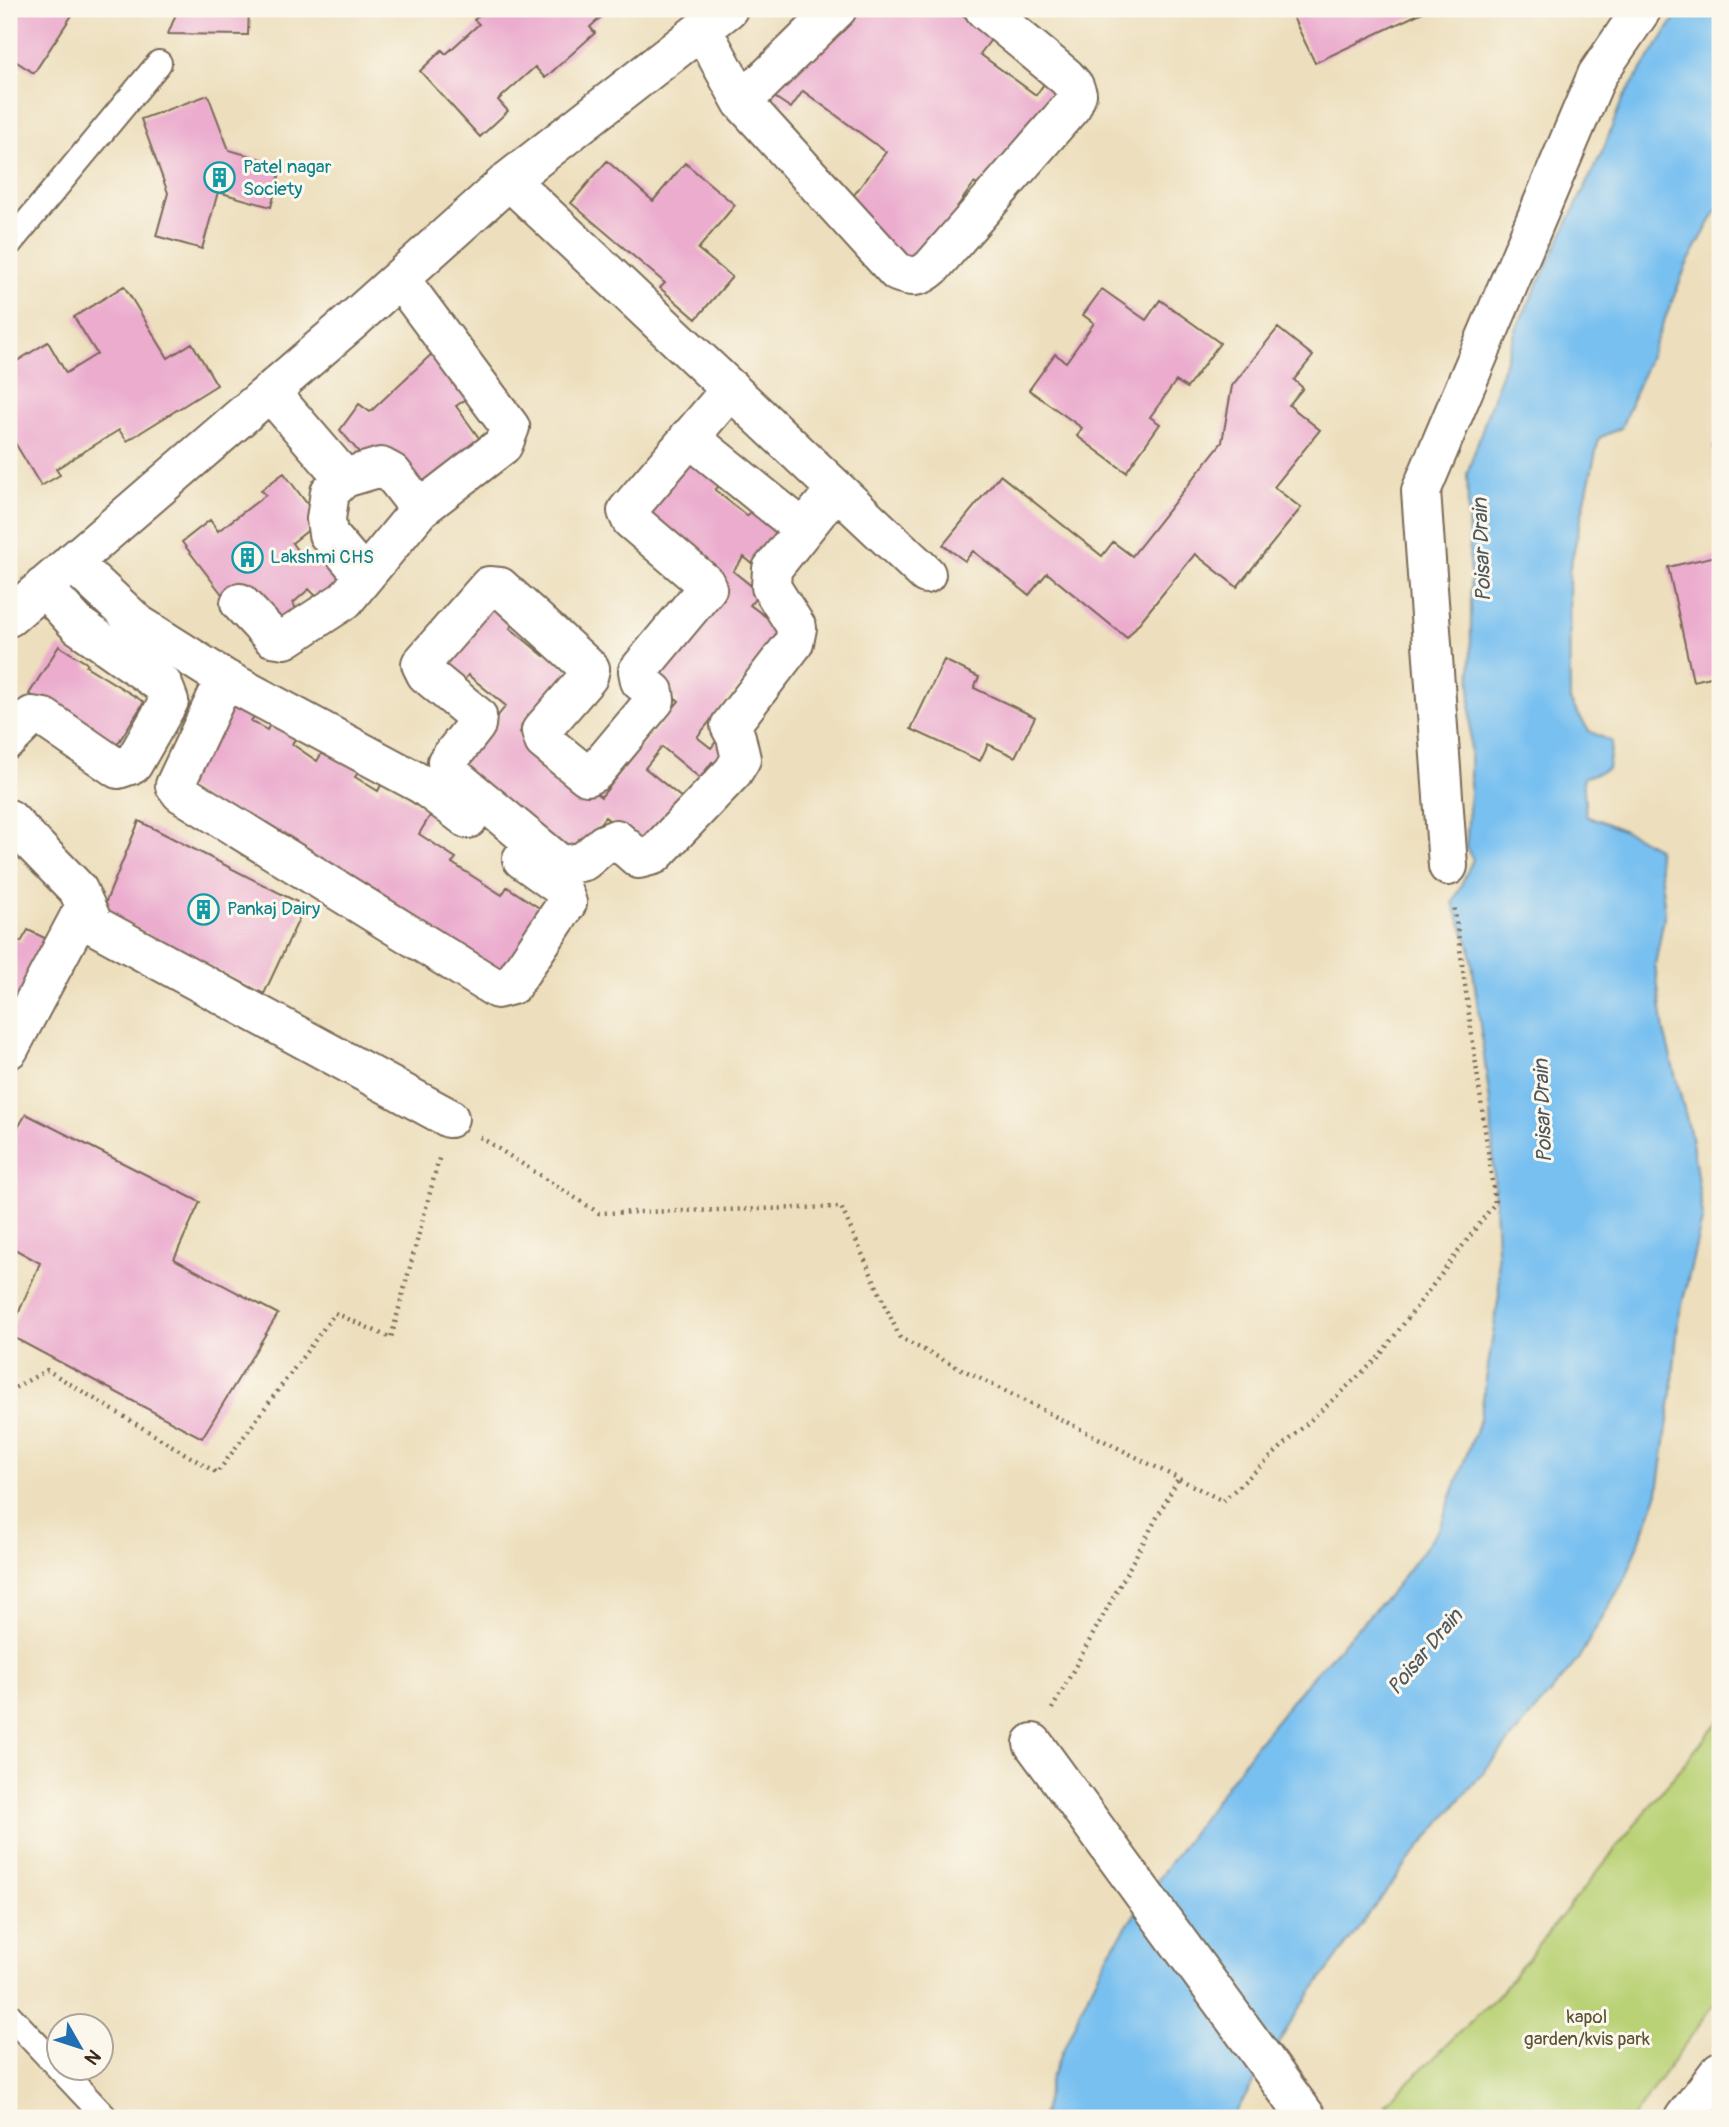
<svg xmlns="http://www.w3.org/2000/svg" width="1729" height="2127" viewBox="0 0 1729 2127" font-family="Pangolin,sans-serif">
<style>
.green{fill:#bad276;stroke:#7a7e4a;stroke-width:2}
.water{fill:#78c0f0;stroke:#5a7587;stroke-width:2}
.building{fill:#ebacce}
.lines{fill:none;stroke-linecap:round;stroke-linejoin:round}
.lane-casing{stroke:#796956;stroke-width:28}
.street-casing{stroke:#796956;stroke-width:42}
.path{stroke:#796956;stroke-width:4.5;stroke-dasharray:2 5;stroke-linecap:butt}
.lane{stroke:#fff;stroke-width:24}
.street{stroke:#fff;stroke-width:38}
.labels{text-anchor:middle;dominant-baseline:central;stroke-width:6;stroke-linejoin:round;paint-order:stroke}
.culture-label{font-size:19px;fill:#0d838f;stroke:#fbf7ec;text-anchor:start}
.park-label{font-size:19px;fill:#5b5434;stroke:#fbf7ec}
.water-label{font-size:21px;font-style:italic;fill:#4d575d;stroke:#fbf7ec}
</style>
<rect width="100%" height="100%" fill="#fbf7ec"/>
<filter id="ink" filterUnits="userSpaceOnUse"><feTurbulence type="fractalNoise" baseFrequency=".0143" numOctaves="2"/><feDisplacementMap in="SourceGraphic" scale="14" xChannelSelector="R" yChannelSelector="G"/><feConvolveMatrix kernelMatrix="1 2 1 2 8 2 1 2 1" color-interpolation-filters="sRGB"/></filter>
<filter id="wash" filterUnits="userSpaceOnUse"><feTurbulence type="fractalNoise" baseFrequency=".00686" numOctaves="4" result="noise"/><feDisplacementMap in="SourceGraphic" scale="28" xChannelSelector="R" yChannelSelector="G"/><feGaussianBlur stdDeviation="1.57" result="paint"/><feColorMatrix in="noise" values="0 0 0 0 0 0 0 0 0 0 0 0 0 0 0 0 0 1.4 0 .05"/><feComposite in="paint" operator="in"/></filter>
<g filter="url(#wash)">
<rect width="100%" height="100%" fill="#eddfbd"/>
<path class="green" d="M 1720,1719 L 1720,1996 L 1632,2118 L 1396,2118 L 1385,2104 L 1499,1994 Z"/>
<path class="water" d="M 1681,9 L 1720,9 L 1720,204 L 1687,264 L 1621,428 L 1599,438 L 1569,572 L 1570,701 L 1589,731 L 1612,742 L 1608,769 L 1583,778 L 1586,815 L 1632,834 L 1657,848 L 1665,912 L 1655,965 L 1664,1031 L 1691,1136 L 1703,1216 L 1678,1321 L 1672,1392 L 1658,1492 L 1627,1575 L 1577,1661 L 1411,1858 L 1302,2005 L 1232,2118 L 1042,2118 L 1051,2078 L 1080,2011 L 1106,1958 L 1151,1889 L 1256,1745 L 1308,1681 L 1392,1591 L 1440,1527 L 1480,1418 L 1499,1295 L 1491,1110 L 1470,947 L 1453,903 L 1473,859 L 1466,848 L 1470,794 L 1471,608 L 1467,474 L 1517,327 L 1604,148 L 1622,100 Z"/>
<g id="blocks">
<path class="building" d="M 9,9 L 76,9 L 34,73 L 9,57 Z
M 178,9 L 249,9 L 248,35 L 168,34 Z
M 486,9 L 610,9 L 590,27 L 595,33 L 545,78 L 535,67 L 498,100 L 508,111 L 480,137 L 420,71 L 442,50 L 446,54 L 479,24 L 474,20 Z
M 846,9 L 904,9 L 916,17 L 922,9 L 954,9 L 993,37 L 980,54 L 1036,95 L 1044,84 L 1062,97 L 983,189 L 974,183 L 957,207 L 966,213 L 921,275 L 845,207 L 886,152 L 803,91 L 791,108 L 767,92 Z
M 1289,9 L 1429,9 L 1315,63 Z
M 208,95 L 229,150 L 282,165 L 271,207 L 218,192 L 202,249 L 156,236 L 168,193 L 141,119 Z
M 607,161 L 653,201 L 685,163 L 735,205 L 698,249 L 732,277 L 696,319 L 660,288 L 665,283 L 571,203 Z
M 124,286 L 168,358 L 192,343 L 217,385 L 127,441 L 119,430 L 56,469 L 60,475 L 41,486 L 9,433 L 9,428 L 13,426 L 9,419 L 9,366 L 48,342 L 66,373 L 97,354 L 74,317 Z
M 1102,289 L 1146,320 L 1160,300 L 1220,343 L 1187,388 L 1176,381 L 1150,417 L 1160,424 L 1126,472 L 1077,436 L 1082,428 L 1029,390 L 1055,354 L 1066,362 L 1094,323 L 1083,315 Z
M 1278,328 L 1313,356 L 1294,380 L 1303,388 L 1289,405 L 1320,430 L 1274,487 L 1301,508 L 1237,587 L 1195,554 L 1127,638 L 1047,573 L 1029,595 L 973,551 L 965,561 L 943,545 L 1000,475 L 1102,556 L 1113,542 L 1132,556 L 1222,442 L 1232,386 Z
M 437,349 L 472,395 L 456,406 L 487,449 L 414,494 L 368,463 L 340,430 L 359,404 L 370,412 Z
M 1720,444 L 1720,479 L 1719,479 L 1712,446 Z
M 686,453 L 722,483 L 715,490 L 747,516 L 753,508 L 786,535 L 759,569 L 744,557 L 733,571 L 760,593 L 750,605 L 765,616 L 771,608 L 790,623 L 697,737 L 711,748 L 718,739 L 732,750 L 719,767 L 712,762 L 700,778 L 662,747 L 645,768 L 688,803 L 649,852 L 605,817 L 570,861 L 455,768 L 506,706 L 468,675 L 455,691 L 430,671 L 492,595 L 519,617 L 510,628 L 544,656 L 547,652 L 580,679 L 545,701 L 520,732 L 601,797 L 679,701 L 646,674 L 718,585 L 634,517 Z
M 284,473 L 320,521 L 292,543 L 306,563 L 323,550 L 347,584 L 323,603 L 309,589 L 293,603 L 298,613 L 276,629 L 228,602 L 182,542 L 210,520 L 218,531 L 266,495 L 261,490 Z
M 1720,555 L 1720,675 L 1693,681 L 1668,567 Z
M 59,646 L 88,664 L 86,666 L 144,702 L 115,748 L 29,694 Z
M 944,660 L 979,677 L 974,688 L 1035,717 L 1015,757 L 988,744 L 980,761 L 911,729 Z
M 232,695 L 258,711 L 251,721 L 267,730 L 270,724 L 295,739 L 292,744 L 317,761 L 325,748 L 360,770 L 355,777 L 378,791 L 382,783 L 431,814 L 419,834 L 456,858 L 452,863 L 502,895 L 507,887 L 547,913 L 503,982 L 181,785 Z
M 139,821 L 305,906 L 264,994 L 102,911 Z
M 28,930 L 55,943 L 9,1034 L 9,935 L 21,942 Z
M 26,1114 L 200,1202 L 174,1259 L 278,1314 L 202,1438 L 9,1335 L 40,1263 L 9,1246 L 9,1143 Z"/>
</g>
</g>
<g filter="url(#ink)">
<use href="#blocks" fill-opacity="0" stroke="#796956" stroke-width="2"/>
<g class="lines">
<defs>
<path id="lane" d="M 9,244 L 159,63
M 9,2015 L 106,2118"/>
<path id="street" d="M 702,29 L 742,102 L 897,272 C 912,278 920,278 932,267 L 1072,106 L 1077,94 L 1074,86 L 1066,77 L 984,9
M 742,102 L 837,9
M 509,180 L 926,574
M 731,389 L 627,511 L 631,520 L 705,583 L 707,588 L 638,671 L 640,681 L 654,692 L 655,700 L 595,772 L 587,776 L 544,741 L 541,731 L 588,677 L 590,669 L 500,587 L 489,586 L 421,664 L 426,674 L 477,716 L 476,725 L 447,762 L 450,773 L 562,866 L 584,861 L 604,844 L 616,839 L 639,859 L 654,855 L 733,772 L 741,759 L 736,737 L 730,726 L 794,643 L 797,628 L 771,587 L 772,569 L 836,489
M 270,392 L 344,478 L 381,467 L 392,473 L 420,509 L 503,445 L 510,427 L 400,279
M 689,437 L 803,529
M 344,478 L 330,492 L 326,519 L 328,534 L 364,576
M 72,562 L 138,624 L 225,679 L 423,785 L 468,819
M 240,603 L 272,637 L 285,639 L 345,600 L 420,509
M 9,617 L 352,321 L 509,180 L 728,9
M 225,679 L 175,785 L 181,793 L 497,989 L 512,985 L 567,903 L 561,887 L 522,859
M 9,739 L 32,716 L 44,718 L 118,769 L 133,764 L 169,701 L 163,685 L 78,625 L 43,587
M 9,819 L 78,890 L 94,925 L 449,1118
M 1448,866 L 1421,491 L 1597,75 L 1642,9
M 9,1049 L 85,906
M 1033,1743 L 1307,2118
M 1684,2118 L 1720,2071"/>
</defs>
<use href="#lane" class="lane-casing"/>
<use href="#street" class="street-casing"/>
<path class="path" d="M 480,1137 L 599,1213 L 841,1207 L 900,1338 L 1223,1501 L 1377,1359 L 1495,1203 L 1454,905
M 9,1391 L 47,1370 L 217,1473 L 335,1313 L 391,1338 L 440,1155
M 1052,1709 L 1178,1479"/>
<use href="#lane" class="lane"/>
<use href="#street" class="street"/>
</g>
</g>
<defs>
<symbol id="building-ring" viewBox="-11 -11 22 22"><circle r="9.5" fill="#fbf7ec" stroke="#0f9aa8" stroke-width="1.5"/><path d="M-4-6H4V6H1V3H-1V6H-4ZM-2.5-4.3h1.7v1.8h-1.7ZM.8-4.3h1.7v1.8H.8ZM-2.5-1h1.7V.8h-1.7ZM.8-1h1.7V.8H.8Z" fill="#0f9aa8"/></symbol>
</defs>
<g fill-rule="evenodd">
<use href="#building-ring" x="202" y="160" width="35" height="35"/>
<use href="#building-ring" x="230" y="540" width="35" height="35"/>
<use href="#building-ring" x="186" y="892" width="35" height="35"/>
</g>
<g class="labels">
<g class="culture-label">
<text x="243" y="167">Patel nagar<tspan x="243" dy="22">Society</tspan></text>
<text x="270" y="557">Lakshmi CHS</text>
<text x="227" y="909">Pankaj Dairy</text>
</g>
<g class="park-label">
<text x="1587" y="2017">kapol<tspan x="1587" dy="22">garden/kvis park</tspan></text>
</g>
<g class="water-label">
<text transform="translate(1482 550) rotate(-92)">Poisar Drain</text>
<text transform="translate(1543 1111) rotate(-92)">Poisar Drain</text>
<text transform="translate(1425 1652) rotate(-50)">Poisar Drain</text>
</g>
</g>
<rect width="1729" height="2127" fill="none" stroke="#fbf7ec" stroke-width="35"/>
<g transform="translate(80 2047) rotate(129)"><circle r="33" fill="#fbf7ec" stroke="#aea59a" stroke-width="2"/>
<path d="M0-5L12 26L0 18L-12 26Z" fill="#1f6fb2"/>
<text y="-10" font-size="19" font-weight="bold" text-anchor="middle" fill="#3b2a1e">N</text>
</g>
</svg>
